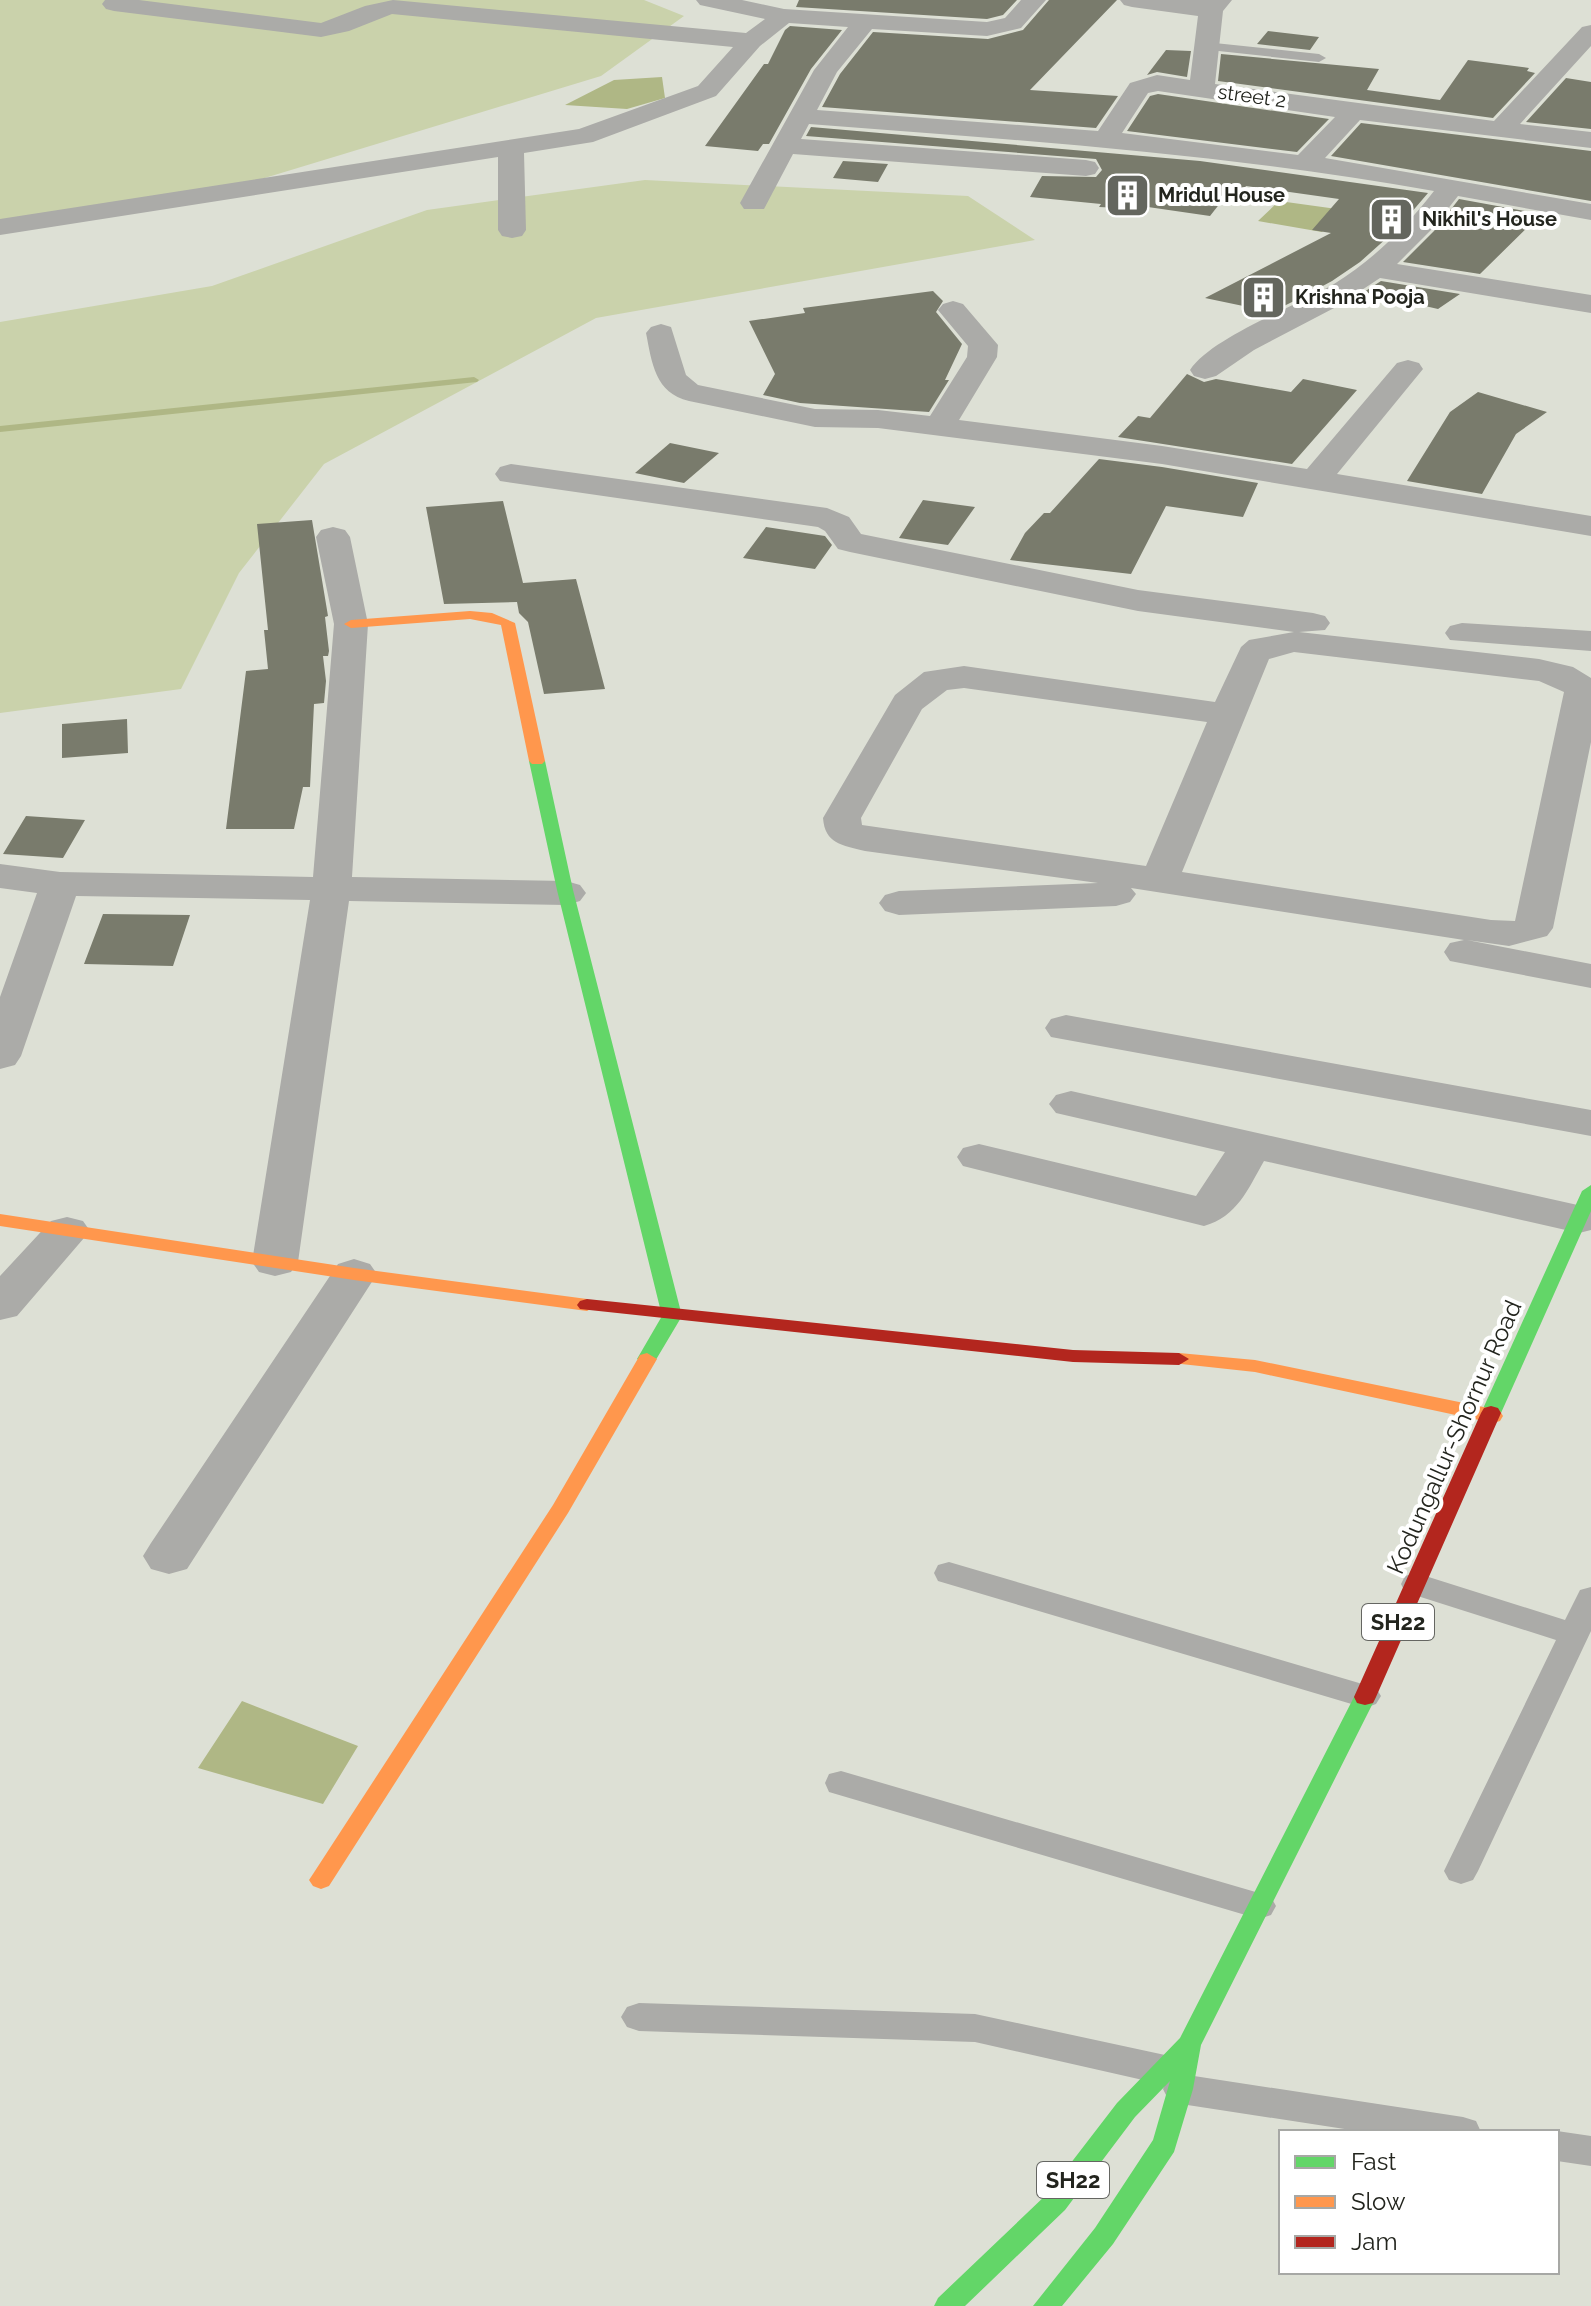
<svg xmlns="http://www.w3.org/2000/svg" width="1591" height="2306" viewBox="0 0 1591 2306" font-family="Raleway,sans-serif">
<style>
.green{fill:#cad2ab}
.water{fill:#afb785}
.lines{fill:none;stroke-linecap:round;stroke-linejoin:round}
.stream{fill:#afb785;fill-rule:evenodd}
.building{fill:#797b6c}
.lane{fill:#ababa8;fill-rule:evenodd}
.street{fill:#ababa8;fill-rule:evenodd}
.fast{fill:#63d668;fill-rule:evenodd}
.slow{fill:#ff974d;fill-rule:evenodd}
.jam{fill:#b3261e;fill-rule:evenodd}
.labels{text-anchor:middle;dominant-baseline:central;stroke-width:8;stroke-linejoin:round;paint-order:stroke}
.far-street-label{font-size:20px;fill:#23251e;stroke:#fff}
.far-poi-label{font-size:20px;font-weight:bold;fill:#23251e;stroke:#fff;text-anchor:start}
.shield{fill:#fff;stroke:#656662;stroke-width:2}
.shield-label{font-size:22px;font-weight:bold;fill:#23251e}
.street-label{font-size:24px;fill:#23251e;stroke:#fff}
</style>
<rect width="100%" height="100%" fill="#dde0d5"/>
<path class="green" d="M 0,0 L 644,0 L 684,16 L 601,76 L 202,197 L 0,231 Z
M 645,180 L 968,196 L 1035,240 L 596,318 L 324,464 L 239,573 L 181,689 L 0,713 L 0,322 L 212,286 L 427,210 Z"/>
<path class="water" d="M 662,77 L 665,98 L 627,109 L 565,105 L 614,80 Z
M 1279,201 L 1344,210 L 1322,232 L 1258,221 Z
M 242,1701 L 358,1746 L 323,1804 L 198,1768 Z"/>
<g class="lines">
<path class="stream" d="M 474,377 L 479,380 L 477,382 L 0,432 L 0,426 Z"/>
</g>
<path class="building" d="M 799,0 L 1017,0 L 1003,15 L 987,19 L 796,7 Z
M 1049,0 L 1117,0 L 1030,90 L 1118,96 L 1096,128 L 822,107 L 840,74 L 873,32 L 988,39 L 1023,30 Z
M 790,26 L 842,30 L 811,69 L 769,144 L 763,144 L 758,151 L 705,146 L 764,64 L 768,64 L 785,30 Z
M 1268,31 L 1319,37 L 1310,50 L 1257,44 Z
M 1166,50 L 1191,51 L 1187,77 L 1157,72 L 1147,75 Z
M 1221,54 L 1379,69 L 1367,90 L 1440,100 L 1468,60 L 1529,68 L 1527,71 L 1535,73 L 1493,118 L 1218,81 Z
M 1566,78 L 1591,82 L 1591,129 L 1526,122 Z
M 1158,94 L 1329,119 L 1297,152 L 1127,131 L 1150,96 Z
M 1361,123 L 1591,151 L 1591,201 L 1331,156 Z
M 811,127 L 1200,161 L 1428,193 L 1398,228 L 1360,262 L 1332,281 L 1319,288 L 1311,286 L 1298,299 L 1272,312 L 1205,298 L 1331,233 L 1312,230 L 1339,199 L 1246,186 L 1243,190 L 1232,188 L 1210,216 L 1141,206 L 1140,209 L 1099,207 L 1101,204 L 1030,197 L 1042,176 L 1096,177 L 1102,170 L 1096,159 L 806,136 Z
M 843,161 L 888,164 L 878,182 L 833,178 Z
M 1459,199 L 1541,214 L 1480,274 L 1403,262 L 1434,231 Z
M 1381,281 L 1460,294 L 1438,309 L 1364,292 Z
M 933,291 L 943,301 L 936,312 L 962,344 L 945,380 L 949,380 L 929,412 L 800,403 L 763,395 L 775,374 L 749,321 L 805,313 L 803,308 Z
M 1187,374 L 1204,382 L 1216,379 L 1291,392 L 1303,379 L 1357,390 L 1292,464 L 1118,437 L 1138,416 L 1150,418 Z
M 1478,392 L 1547,412 L 1516,434 L 1482,494 L 1407,481 L 1450,412 Z
M 670,443 L 719,453 L 684,483 L 635,473 Z
M 1099,459 L 1162,467 L 1258,483 L 1243,517 L 1166,506 L 1131,574 L 1010,560 L 1025,533 L 1044,513 L 1050,513 Z
M 923,500 L 975,507 L 948,545 L 899,538 Z
M 503,501 L 523,583 L 576,579 L 605,689 L 544,694 L 528,622 L 519,613 L 517,602 L 444,604 L 426,507 Z
M 312,520 L 328,616 L 325,617 L 329,651 L 328,656 L 323,656 L 326,681 L 324,703 L 314,704 L 310,787 L 303,787 L 294,829 L 226,829 L 246,671 L 268,669 L 264,630 L 268,630 L 257,524 Z
M 766,527 L 825,536 L 832,545 L 815,569 L 743,558 Z
M 127,719 L 128,753 L 62,758 L 62,724 Z
M 26,816 L 85,820 L 63,858 L 3,854 Z
M 103,914 L 190,915 L 173,966 L 84,964 Z"/>
<g class="lines">
<path class="lane" d="M 1205,42 L 1319,54 L 1326,58 L 1319,62 L 1200,49 L 1200,43 Z
M 949,1562 L 1376,1688 L 1381,1696 L 1376,1704 L 1365,1708 L 938,1581 L 934,1573 L 938,1565 Z
M 1416,1573 L 1565,1620 L 1580,1590 L 1591,1587 L 1591,1631 L 1478,1871 L 1473,1880 L 1461,1884 L 1449,1880 L 1444,1871 L 1556,1640 L 1405,1592 L 1401,1584 L 1405,1576 Z
M 841,1771 L 1259,1893 L 1271,1897 L 1276,1906 L 1271,1915 L 1259,1919 L 829,1792 L 825,1783 L 829,1774 Z
M 639,2003 L 975,2014 L 1165,2055 L 1178,2060 L 1183,2070 L 1181,2074 L 1463,2117 L 1476,2121 L 1481,2132 L 1364,2132 L 1181,2104 L 1168,2099 L 1163,2089 L 1165,2085 L 975,2042 L 639,2031 L 627,2027 L 621,2017 L 627,2007 Z
M 1557,2131 L 1591,2136 L 1591,2166 L 1557,2161 L 1557,2132 L 1553,2132 Z"/>
<path class="street" d="M 105,0 L 139,0 L 321,23 L 365,6 L 393,0 L 746,33 L 765,19 L 700,5 L 696,0 L 742,0 L 784,9 L 987,22 L 1005,18 L 1021,0 L 1046,0 L 1021,28 L 987,36 L 872,29 L 837,72 L 817,110 L 1098,131 L 1130,83 L 1157,75 L 1190,80 L 1198,16 L 1132,7 L 1124,5 L 1120,0 L 1232,0 L 1223,11 L 1215,84 L 1494,121 L 1582,27 L 1591,25 L 1591,46 L 1520,124 L 1591,132 L 1591,148 L 1360,120 L 1325,158 L 1591,204 L 1591,220 L 1458,196 L 1432,229 L 1397,264 L 1591,295 L 1591,313 L 1380,278 L 1336,307 L 1254,350 L 1216,376 L 1205,379 L 1194,376 L 1190,370 C 1212,337 1297,306 1334,284 C 1373,260 1405,228 1434,191 C 1228,154 1018,140 809,124 L 801,139 L 1086,160 L 1095,162 L 1099,168 L 1095,174 L 1086,176 L 793,154 L 764,209 L 744,209 L 740,203 L 814,70 L 848,27 L 789,23 L 760,46 L 716,96 L 593,142 L 524,153 L 526,230 L 522,236 L 512,238 L 502,236 L 498,230 L 498,157 L 0,235 L 0,219 L 579,129 L 698,86 L 733,47 L 392,14 L 349,31 L 321,37 L 114,11 L 106,9 L 102,4 ZM 1158,91 L 1335,117 L 1298,155 L 1122,133 L 1148,93 Z
M 953,301 L 963,304 L 998,345 L 997,357 L 959,420 L 1162,446 L 1307,469 L 1397,363 L 1408,360 L 1419,363 L 1423,369 L 1337,474 L 1591,516 L 1591,536 L 1162,464 L 878,428 L 815,427 L 689,401 C 655,393 652,363 646,333 L 651,327 L 661,324 L 671,327 L 686,375 L 698,385 L 815,409 L 878,410 L 930,416 L 967,357 L 968,346 L 938,310 L 943,304 Z
M 511,464 L 827,508 L 849,517 L 861,534 L 1138,590 L 1313,613 L 1325,616 L 1330,623 L 1325,630 L 1299,632 L 1539,659 L 1573,667 L 1591,678 L 1591,742 L 1553,928 L 1547,936 L 1509,946 L 1467,940 L 1591,964 L 1591,988 L 1450,961 L 1444,952 L 1450,943 L 1464,940 L 1131,888 L 1136,894 L 1130,902 L 1116,906 L 899,915 L 885,911 L 879,903 L 885,895 L 899,891 L 1098,883 L 865,851 C 842,845 825,844 823,818 L 895,695 L 924,672 L 964,666 L 1215,702 L 1241,647 L 1249,640 L 1294,632 L 1138,611 L 850,552 L 838,549 L 825,531 L 818,527 L 500,481 L 495,474 L 500,467 ZM 1294,652 L 1539,681 L 1564,692 L 1515,921 L 1491,920 L 1182,872 L 1269,659 ZM 964,688 L 1207,722 L 1146,866 L 862,825 L 861,818 L 922,709 L 947,690 Z
M 333,527 L 345,530 L 350,537 L 368,624 L 352,877 L 566,881 L 580,885 L 586,893 L 580,901 L 566,905 L 349,901 L 298,1262 L 291,1272 L 275,1276 L 259,1272 L 252,1262 L 310,900 L 76,896 L 21,1056 L 15,1065 L 0,1069 L 0,997 L 37,893 L 0,888 L 0,864 L 60,872 L 313,877 L 334,624 L 316,537 L 321,530 Z
M 1462,623 L 1591,631 L 1591,651 L 1450,640 L 1445,633 L 1450,626 Z
M 1066,1015 L 1591,1110 L 1591,1136 L 1051,1037 L 1045,1028 L 1051,1019 Z
M 1071,1091 L 1591,1208 L 1591,1230 L 1579,1233 L 1264,1161 C 1248,1189 1237,1217 1204,1226 L 963,1166 L 957,1157 L 963,1148 L 979,1144 L 1196,1196 L 1225,1152 L 1056,1113 L 1049,1104 L 1056,1095 Z
M 67,1217 L 83,1221 L 90,1231 L 17,1316 L 0,1320 L 0,1276 L 51,1221 Z
M 354,1259 L 370,1264 L 377,1274 L 187,1569 L 169,1574 L 151,1569 L 143,1556 L 151,1543 L 338,1264 Z"/>
<path class="fast" d="M 537,756 L 545,761 L 573,890 L 682,1316 L 654,1363 L 647,1365 L 637,1359 L 662,1316 L 557,890 L 529,761 Z
M 1591,1185 L 1591,1211 L 1501,1413 L 1498,1418 L 1484,1418 L 1481,1413 L 1582,1191 Z
M 1365,1689 L 1373,1691 L 1376,1697 L 1201,2045 L 1193,2089 L 1174,2152 L 1113,2244 L 1062,2306 L 1033,2306 L 1095,2228 L 1153,2140 L 1170,2081 L 1135,2117 L 1065,2210 L 965,2306 L 934,2306 L 938,2298 L 1047,2194 L 1117,2103 L 1180,2038 L 1354,1697 L 1357,1691 Z"/>
<path class="slow" d="M 470,611 L 492,613 L 515,623 L 545,761 L 542,764 L 532,764 L 529,761 L 501,625 L 470,619 L 351,628 L 344,624 L 351,620 Z
M 0,1214 L 354,1268 L 587,1299 L 597,1305 L 587,1311 L 354,1280 L 0,1226 Z
M 647,1353 L 657,1359 L 568,1513 L 329,1886 L 321,1889 L 313,1886 L 309,1880 L 313,1874 L 553,1505 L 640,1355 Z
M 1179,1353 L 1255,1360 L 1493,1409 L 1500,1411 L 1503,1416 L 1500,1421 L 1493,1423 L 1255,1372 L 1172,1363 L 1169,1359 L 1172,1355 Z"/>
<path class="jam" d="M 587,1299 L 1073,1350 L 1179,1353 L 1189,1359 L 1179,1365 L 1073,1362 L 580,1309 L 577,1305 L 580,1301 Z
M 1491,1406 L 1498,1408 L 1501,1413 L 1376,1697 L 1373,1703 L 1365,1705 L 1357,1703 L 1354,1697 L 1481,1413 L 1484,1408 Z"/>
</g>
<defs>
<symbol id="building-square" viewBox="-11 -11 22 22"><rect x="-9" y="-9" width="18" height="18" rx="4" fill="#64665e" stroke="#fff"/><path d="M-4-6H4V6H1V3H-1V6H-4ZM-2.5-4.3h1.7v1.8h-1.7ZM.8-4.3h1.7v1.8H.8ZM-2.5-1h1.7V.8h-1.7ZM.8-1h1.7V.8H.8Z" fill="#fff"/></symbol>
</defs>
<g fill-rule="evenodd">
<use href="#building-square" x="1102" y="170" width="51" height="51"/>
<use href="#building-square" x="1366" y="194" width="51" height="51"/>
<use href="#building-square" x="1238" y="272" width="51" height="51"/>
</g>
<g class="labels">
<g class="far-street-label">
<text transform="translate(1252 96) rotate(8)">street 2</text>
</g>
<g class="far-poi-label">
<text x="1158" y="195">Mridul House</text>
<text x="1422" y="219">Nikhil's House</text>
<text x="1295" y="297">Krishna Pooja</text>
</g>
<g class="shield">
<rect x="1362" y="1604" width="72" height="36" rx="6"/>
<rect x="1037" y="2162" width="72" height="36" rx="6"/>
</g>
<g class="shield-label">
<text x="1398" y="1622">SH22</text>
<text x="1073" y="2180">SH22</text>
</g>
<g class="street-label">
<text transform="translate(1454 1437) rotate(-66)">Kodungallur-Shornur Road</text>
</g>
</g>
<rect x="1279" y="2130" width="280" height="144" fill="#ffffff" stroke="#a7a8a5" stroke-width="2"/>
<rect x="1295" y="2156" width="40" height="12" fill="#63d668" stroke="#a7a8a5" stroke-width="2"/>
<text x="1351" y="2170" font-size="24" fill="#23251e">Fast</text>
<rect x="1295" y="2196" width="40" height="12" fill="#ff974d" stroke="#a7a8a5" stroke-width="2"/>
<text x="1351" y="2210" font-size="24" fill="#23251e">Slow</text>
<rect x="1295" y="2236" width="40" height="12" fill="#b3261e" stroke="#a7a8a5" stroke-width="2"/>
<text x="1351" y="2250" font-size="24" fill="#23251e">Jam</text>
</svg>
